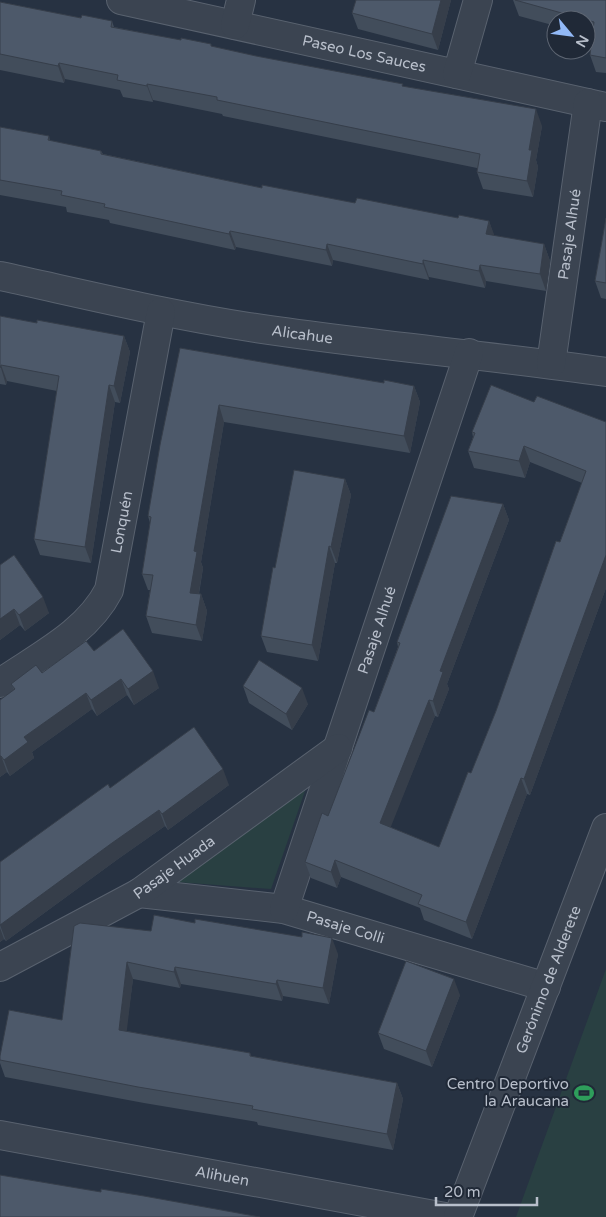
<svg xmlns="http://www.w3.org/2000/svg" width="606" height="1217" viewBox="0 0 606 1217" font-family="'Varela Round',sans-serif">
<style>
.green{fill:#294042}
.lines{fill:none;stroke-linecap:round;stroke-linejoin:round}
.minor-casing{stroke:#59626f;stroke-width:30}
.minor{stroke:#3b4451;stroke-width:28}
.wall{fill:#424d5b}
.shaded-wall{fill:#363e4a}
.building{fill:#4d596a;stroke:#363e4a}
.labels{text-anchor:middle;dominant-baseline:central;stroke-width:4;stroke-linejoin:round;paint-order:stroke}
.street-label{font-size:15px;fill:#b8bfcb;stroke:#202937}
.poi-label{font-size:15px;fill:#b8bfcb;stroke:#202937;text-anchor:end}
</style>
<rect width="100%" height="100%" fill="#273242"/>
<path class="green" d="M 306,788 L 271,889 L 177,882 Z
M 606,969 L 606,1217 L 516,1217 Z"/>
<g class="lines">
<defs>
<g id="minor">
<path id="s1" d="M 121,0 L 606,107"/>
<path d="M 235,25 L 241,0"/>
<path d="M 457,74 L 478,0"/>
<path id="s2" d="M 0,276 C 83,294 165,314 249,327 C 367,345 487,355 606,372"/>
<path id="s3" d="M 551,364 L 588,103"/>
<path id="s4" d="M 0,683 C 39,656 87,633 109,590 L 161,312"/>
<path id="s5" d="M 139,893 L 284,909 L 546,987"/>
<path id="s6" d="M 284,909 L 469,353"/>
<path id="s7" d="M 0,967 L 139,893 L 338,748"/>
<path id="s8" d="M 0,1135 L 445,1217"/>
<path id="s9" d="M 458,1217 L 606,828"/>
</g>
</defs>
<use href="#minor" class="minor-casing"/>
<use href="#minor" class="minor"/>
</g>
<path class="wall" d="M 451,0 L 438,50 L 358,29 L 352,13 Z
M 513,0 L 606,0 L 606,73 L 596,72 L 590,55 L 592,36 L 586,35 L 586,20 L 556,20 L 556,26 L 519,16 Z
M 0,2 L 81,18 L 112,21 L 114,27 L 212,47 L 404,87 L 542,126 L 536,160 L 538,167 L 533,197 L 483,189 L 477,172 L 477,168 L 223,116 L 222,114 L 153,100 L 153,102 L 123,97 L 120,90 L 65,79 L 64,83 L 0,70 Z
M 0,127 L 49,136 L 50,141 L 101,151 L 103,154 L 262,188 L 355,203 L 458,218 L 489,221 L 494,236 L 544,244 L 550,261 L 546,291 L 486,281 L 485,288 L 429,277 L 429,280 L 333,260 L 332,266 L 236,247 L 235,250 L 110,223 L 109,220 L 67,212 L 66,207 L 0,195 Z
M 606,218 L 606,299 L 601,298 L 595,281 Z
M 0,316 L 37,323 L 124,336 L 130,352 L 120,403 L 115,402 L 91,563 L 40,555 L 34,539 L 57,391 L 7,381 L 6,385 L 0,384 Z
M 180,348 L 384,383 L 414,386 L 420,402 L 410,453 L 224,422 L 201,562 L 203,568 L 199,594 L 201,594 L 207,611 L 202,641 L 152,633 L 146,616 L 150,590 L 148,590 L 142,574 L 150,523 L 148,516 Z
M 534,402 L 606,422 L 606,588 L 530,795 L 527,794 L 472,939 L 424,920 L 420,908 L 341,877 L 337,888 L 311,878 L 305,862 L 328,816 L 374,712 L 398,647 L 397,642 L 503,504 L 509,520 L 447,684 L 449,689 L 438,717 L 435,716 L 390,827 L 439,847 L 471,773 L 496,711 L 582,483 L 530,462 L 525,478 L 474,468 L 468,451 L 473,437 L 472,432 Z
M 345,479 L 351,495 L 337,563 L 335,563 L 318,661 L 267,652 L 261,636 L 275,568 Z
M 0,565 L 49,613 L 25,631 L 20,625 L 0,640 Z
M 94,651 L 159,688 L 134,705 L 127,695 L 97,716 L 92,709 L 32,752 L 34,758 L 10,776 L 7,772 L 0,777 L 0,700 L 14,690 L 11,684 L 42,673 Z
M 243,686 L 308,704 L 292,730 L 249,703 Z
M 229,785 L 168,830 L 165,826 L 118,859 L 6,941 L 4,939 L 0,942 L 0,862 L 110,788 Z
M 74,926 L 338,954 L 329,1004 L 283,996 L 282,1001 L 181,984 L 180,988 L 133,979 L 126,1031 L 250,1053 L 251,1056 L 397,1083 L 403,1099 L 393,1150 L 258,1125 L 257,1122 L 144,1103 L 5,1077 L 0,1063 L 0,1056 L 62,1020 Z
M 460,995 L 432,1067 L 384,1049 L 378,1033 Z"/>
<path class="shaded-wall" d="M 441,0 L 451,0 L 438,50 L 432,34 Z
M 59,63 L 65,79 L 64,83 L 58,66 Z
M 147,84 L 153,100 L 153,102 L 147,86 Z
M 536,109 L 542,126 L 536,160 L 538,167 L 533,197 L 527,181 L 529,150 Z
M 489,221 L 495,237 L 486,234 Z
M 230,231 L 236,247 L 235,250 L 229,234 Z
M 327,244 L 333,260 L 332,266 L 326,250 Z
M 544,244 L 550,261 L 546,291 L 540,274 Z
M 423,260 L 429,277 L 429,280 L 423,264 Z
M 480,265 L 486,281 L 485,288 L 479,271 Z
M 124,336 L 130,352 L 120,403 L 114,386 Z
M 1,365 L 7,381 L 6,385 L 1,368 Z
M 109,385 L 115,402 L 91,563 L 85,547 Z
M 414,386 L 420,402 L 410,453 L 404,436 Z
M 219,405 L 224,422 L 201,562 L 203,568 L 196,609 L 190,593 L 194,551 Z
M 524,446 L 530,462 L 525,478 L 519,461 Z
M 345,479 L 351,495 L 337,563 L 331,547 Z
M 503,504 L 509,520 L 447,684 L 449,689 L 438,717 L 433,701 L 440,671 Z
M 329,546 L 335,563 L 318,661 L 312,645 Z
M 606,555 L 606,588 L 530,795 L 524,779 Z
M 201,594 L 207,611 L 202,641 L 196,625 Z
M 43,597 L 49,613 L 25,631 L 19,615 Z
M 14,609 L 20,625 L 0,640 L 0,619 Z
M 153,671 L 159,688 L 134,705 L 128,689 Z
M 121,679 L 127,695 L 97,716 L 91,700 Z
M 302,688 L 308,704 L 292,730 L 286,714 Z
M 86,693 L 92,709 L 32,752 L 34,758 L 10,776 L 4,760 L 24,737 Z
M 429,700 L 435,716 L 386,839 L 380,823 Z
M 0,756 L 1,756 L 7,772 L 0,777 Z
M 223,769 L 229,785 L 168,830 L 162,814 Z
M 521,778 L 527,794 L 472,939 L 466,922 Z
M 159,810 L 165,826 L 118,859 L 6,941 L 0,925 L 112,843 Z
M 335,860 L 341,877 L 337,888 L 331,872 Z
M 0,928 L 4,939 L 0,942 Z
M 332,938 L 338,954 L 329,1004 L 323,988 Z
M 127,962 L 133,979 L 125,1046 L 119,1030 Z
M 175,967 L 181,984 L 180,988 L 174,972 Z
M 454,979 L 460,995 L 432,1067 L 426,1051 Z
M 277,980 L 283,996 L 282,1001 L 276,984 Z
M 397,1083 L 403,1099 L 393,1150 L 387,1134 Z"/>
<path class="building" d="M 356,0 L 441,0 L 432,34 L 352,13 Z
M 515,0 L 606,0 L 606,58 L 590,55 L 594,22 Z
M 0,2 L 81,18 L 82,15 L 112,21 L 111,27 L 181,40 L 181,38 L 211,44 L 211,46 L 256,56 L 403,84 L 402,86 L 536,109 L 529,150 L 532,150 L 527,181 L 477,172 L 480,154 L 217,100 L 217,97 L 147,84 L 147,86 L 117,80 L 118,75 L 59,63 L 58,66 L 0,54 Z
M 0,127 L 49,136 L 48,140 L 101,151 L 101,154 L 262,188 L 262,185 L 355,203 L 357,198 L 458,218 L 459,215 L 489,221 L 486,234 L 544,244 L 540,274 L 480,265 L 479,271 L 423,260 L 423,264 L 327,244 L 326,250 L 230,231 L 229,234 L 104,207 L 105,204 L 61,195 L 62,191 L 0,180 Z
M 606,218 L 606,283 L 595,281 Z
M 0,316 L 37,323 L 37,320 L 124,336 L 114,386 L 109,385 L 85,547 L 34,539 L 59,376 L 1,365 L 0,368 Z
M 180,348 L 384,383 L 384,380 L 414,386 L 404,436 L 219,405 L 194,551 L 197,552 L 190,593 L 201,594 L 196,625 L 146,616 L 153,575 L 142,574 L 151,517 L 148,516 L 160,445 Z
M 491,385 L 534,402 L 537,396 L 606,422 L 606,555 L 524,779 L 521,778 L 466,922 L 418,904 L 422,895 L 335,860 L 331,872 L 305,862 L 322,813 L 328,816 L 369,710 L 374,712 L 400,643 L 397,642 L 451,496 L 503,504 L 440,671 L 443,672 L 433,701 L 429,700 L 380,823 L 439,847 L 468,772 L 471,773 L 496,711 L 556,541 L 560,542 L 586,471 L 524,446 L 519,461 L 468,451 L 475,433 L 472,432 Z
M 294,470 L 345,479 L 331,547 L 329,546 L 312,645 L 261,636 L 273,567 L 275,568 Z
M 14,555 L 43,597 L 19,615 L 14,609 L 0,619 L 0,565 Z
M 123,629 L 153,671 L 128,689 L 121,679 L 91,700 L 86,693 L 24,737 L 28,742 L 4,760 L 1,756 L 0,756 L 0,700 L 15,689 L 11,684 L 36,665 L 42,673 L 86,641 L 94,651 Z
M 259,660 L 302,688 L 286,714 L 243,686 Z
M 194,727 L 223,769 L 162,814 L 159,810 L 112,843 L 0,925 L 0,862 L 108,784 L 110,788 Z
M 154,915 L 195,923 L 195,919 L 302,937 L 302,932 L 332,938 L 323,988 L 277,980 L 276,984 L 175,967 L 174,972 L 127,962 L 119,1030 L 250,1053 L 250,1056 L 397,1083 L 387,1134 L 252,1109 L 253,1106 L 138,1087 L 0,1060 L 0,1056 L 9,1010 L 62,1020 L 74,926 L 80,923 L 151,931 Z
M 406,961 L 454,979 L 426,1051 L 378,1033 Z
M 0,1175 L 101,1192 L 101,1189 L 144,1196 L 260,1217 L 0,1217 Z"/>
<defs>
<symbol id="stadium-bare" viewBox="-9 -9 18 18"><path d="M0-5a6.5 5 0 1 0 0 10a6.5 5 0 1 0 0-10ZM-3.5-1.8h7v3.6h-7Z" fill="#2e9e5b" stroke="#202937" stroke-width="2.5" paint-order="stroke"/></symbol>
</defs>
<g fill-rule="evenodd">
<use href="#stadium-bare" x="570" y="1079" width="28" height="28"/>
</g>
<g class="labels">
<g class="street-label">
<text stroke="none"><textPath href="#s1" startOffset="249">Paseo Los Sauces</textPath></text>
<text stroke="none"><textPath href="#s3" startOffset="131">Pasaje Alhué</textPath></text>
<text stroke="none"><textPath href="#s2" startOffset="308">Alicahue</textPath></text>
<text stroke="none"><textPath href="#s4" startOffset="214">Lonquén</textPath></text>
<text stroke="none"><textPath href="#s6" startOffset="294">Pasaje Alhué</textPath></text>
<text stroke="none"><textPath href="#s7" startOffset="201">Pasaje Huada</textPath></text>
<text stroke="none"><textPath href="#s5" startOffset="210">Pasaje Colli</textPath></text>
<text stroke="none"><textPath href="#s9" startOffset="254">Gerónimo de Alderete</textPath></text>
<text stroke="none"><textPath href="#s8" startOffset="226">Alihuen</textPath></text>
</g>
<g class="poi-label">
<text x="569" y="1084">Centro Deportivo<tspan x="569" dy="17">la Araucana</tspan></text>
</g>
</g>
<g transform="translate(571 35) rotate(119)"><circle r="24" fill="#202937" stroke="#5d6572"/>
<path d="M0-4L9 19L0 12L-9 19Z" fill="#92b9f7"/>
<text y="-8" font-size="14" font-weight="bold" text-anchor="middle" fill="#b8bfcb">N</text>
</g>
<path d="M436 1197v8h101v-8" fill="none" stroke="#b8bfcb" stroke-width="2.5"/>
<text x="444" y="1197" font-size="15" fill="#b8bfcb" stroke="#202937" stroke-width="4" paint-order="stroke">20 m</text>
</svg>
